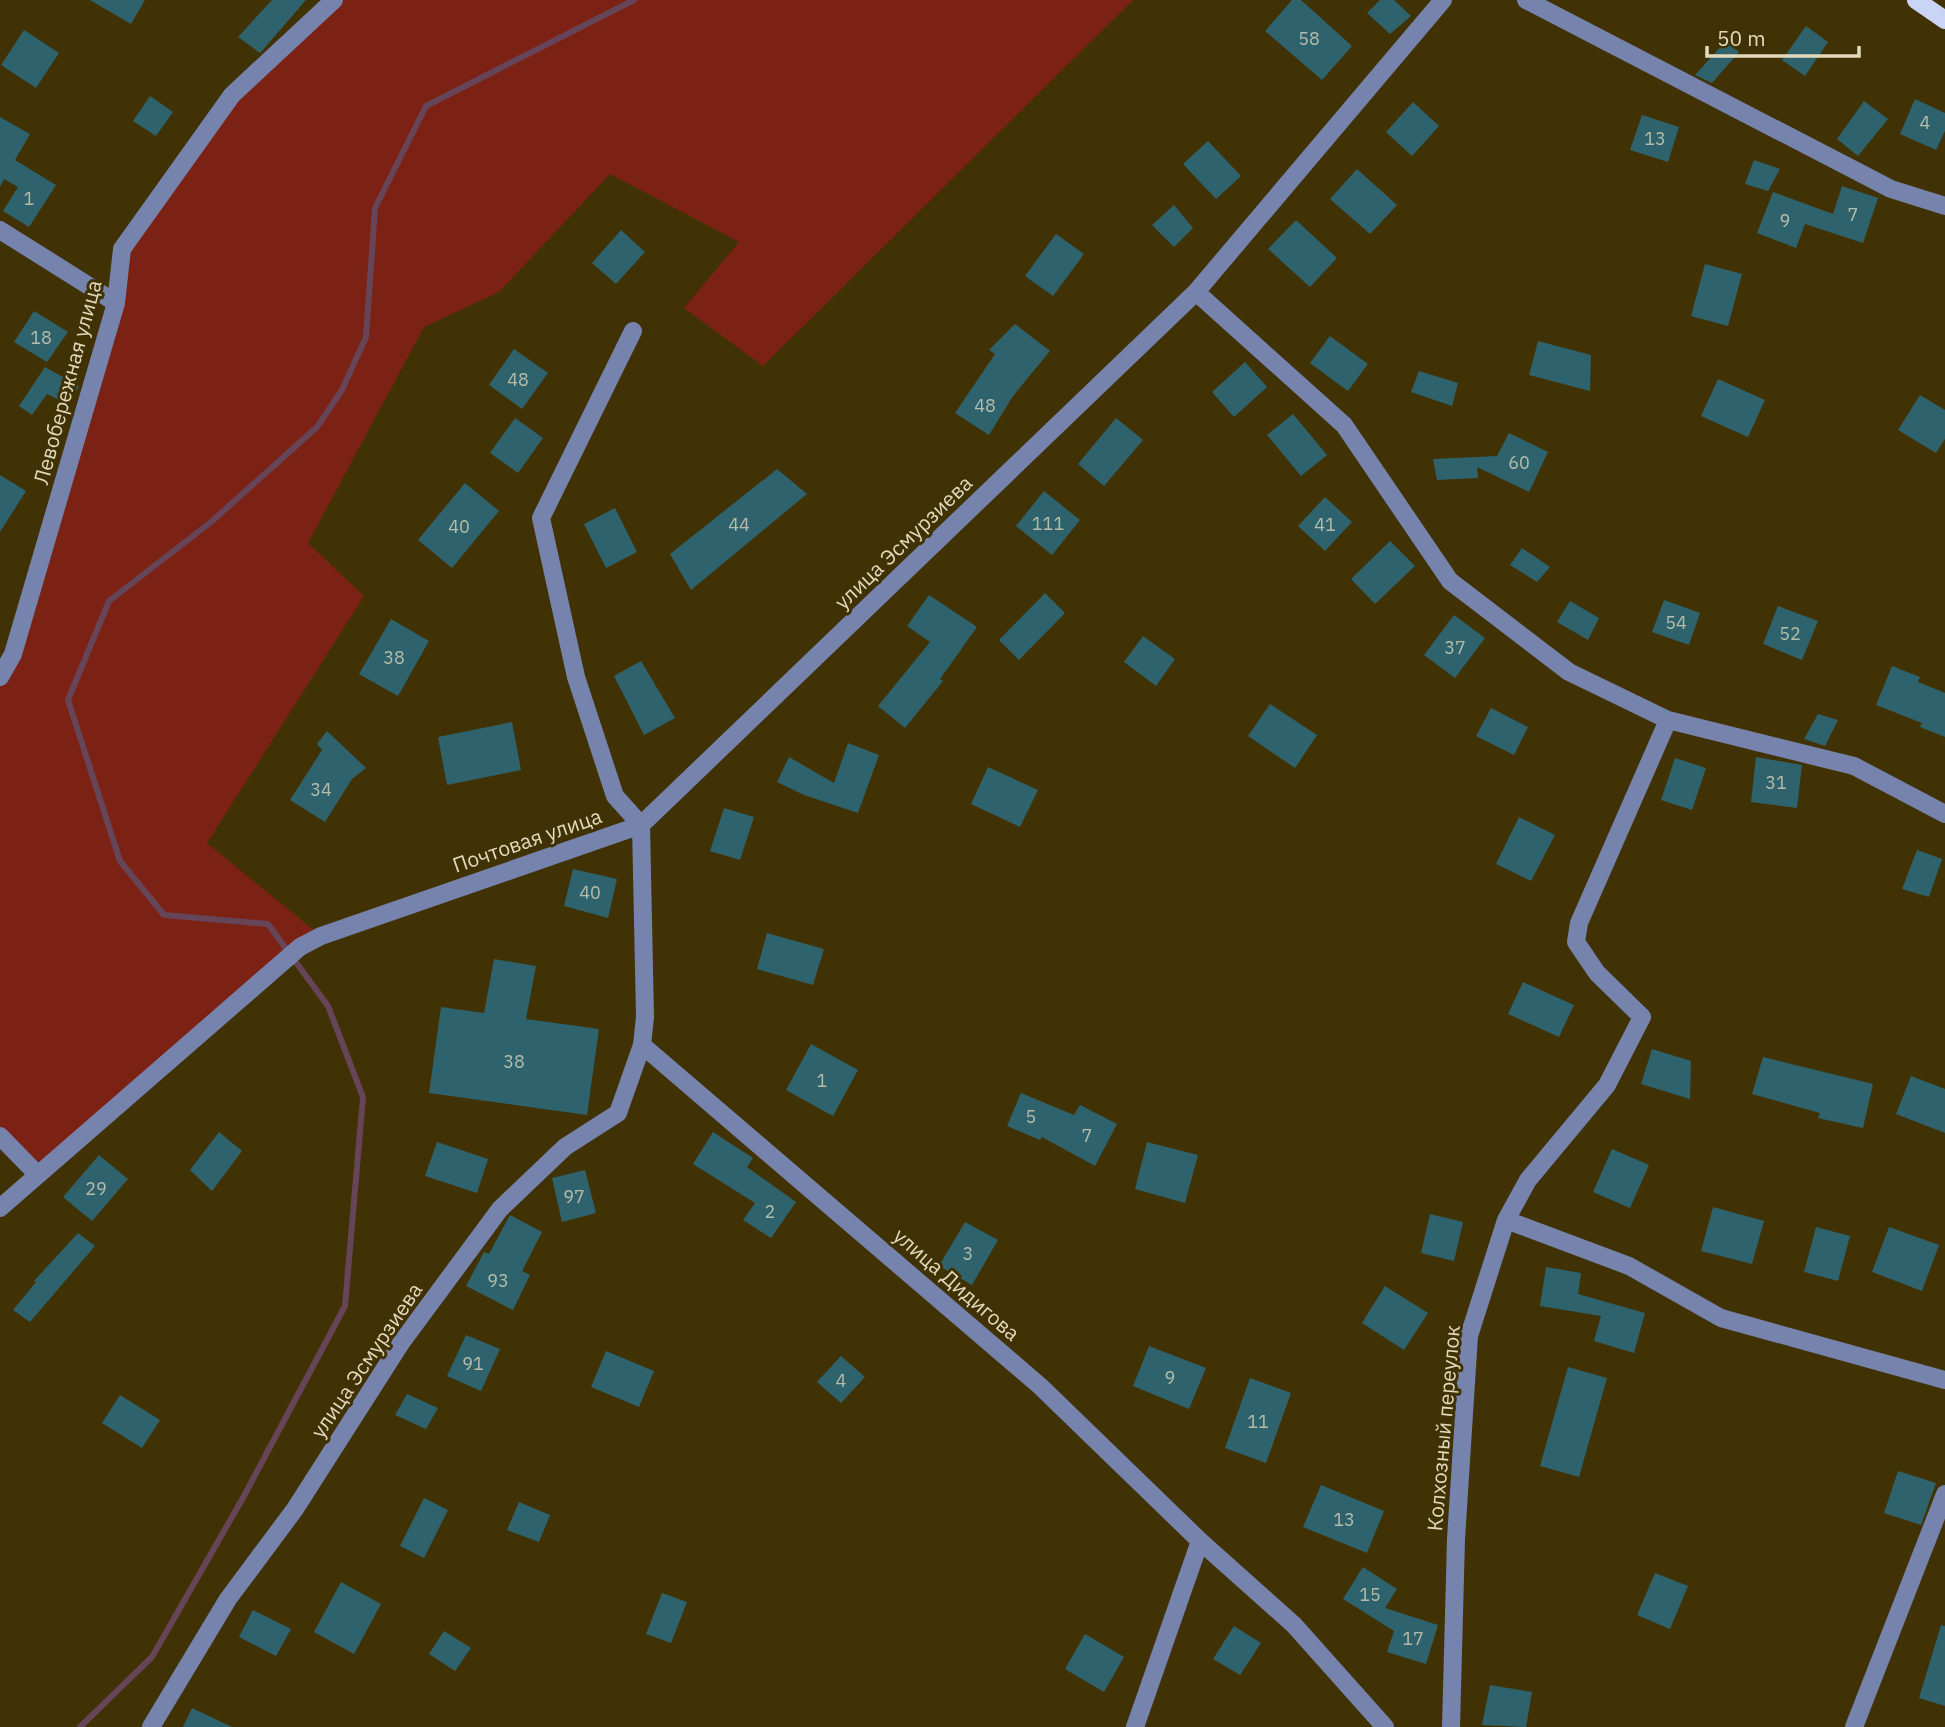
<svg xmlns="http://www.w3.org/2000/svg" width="1945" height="1727" viewBox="0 0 1945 1727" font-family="'IBM Plex Sans',sans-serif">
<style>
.green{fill:#7c2215}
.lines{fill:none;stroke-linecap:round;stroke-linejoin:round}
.stream{stroke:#664559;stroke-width:6}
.building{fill:#2e636d}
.minor{stroke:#7683ad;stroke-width:18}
.major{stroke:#c9d4f7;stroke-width:18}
.labels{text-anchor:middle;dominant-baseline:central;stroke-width:6;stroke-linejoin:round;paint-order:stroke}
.number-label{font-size:18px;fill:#b6bca9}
.street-label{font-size:21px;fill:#e3d9bd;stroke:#403204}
</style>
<rect width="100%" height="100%" fill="#403204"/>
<path class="green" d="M 334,0 L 1133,0 L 763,366 L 684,308 L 739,242 L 610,174 L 499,292 L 424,327 L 308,543 L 364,596 L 207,843 L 321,936 L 37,1174 L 0,1136 L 0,677 L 13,654 L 122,249 L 232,95 Z"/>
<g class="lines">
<path class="stream" d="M 80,1727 L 152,1657 L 244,1496 L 345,1306 L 363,1097 L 328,1006 L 268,924 L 164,915 L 120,861 L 68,700 L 109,601 L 211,522 L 317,427 L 342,390 L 366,337 L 375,208 L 426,106 L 634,0"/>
</g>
<path class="building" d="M 90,0 L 145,0 L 131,24 Z
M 272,0 L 306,0 L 260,53 L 238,37 Z
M 1292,0 L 1301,0 L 1352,46 L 1322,80 L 1265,31 Z
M 1380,0 L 1394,0 L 1411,16 L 1390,34 L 1367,13 Z
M 1806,26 L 1828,42 L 1805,76 L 1782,60 Z
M 24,30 L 59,53 L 36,88 L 1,65 Z
M 1725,42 L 1739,52 L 1712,83 L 1695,75 Z
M 150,96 L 173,112 L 156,136 L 133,121 Z
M 1915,99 L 1945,113 L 1945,131 L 1936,150 L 1900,134 Z
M 1864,101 L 1888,119 L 1858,156 L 1837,139 Z
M 1413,102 L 1439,126 L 1412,156 L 1386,132 Z
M 1642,115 L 1679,127 L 1668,162 L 1630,150 Z
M 0,117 L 30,134 L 15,160 L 56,185 L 29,227 L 3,211 L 18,187 L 4,179 L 0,187 Z
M 1208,141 L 1241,176 L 1216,199 L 1183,164 Z
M 1754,160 L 1780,169 L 1768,191 L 1745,184 Z
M 1357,169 L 1397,205 L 1370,234 L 1330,199 Z
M 1842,186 L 1878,198 L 1863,243 L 1805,224 L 1796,248 L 1757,233 L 1773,192 L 1833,214 Z
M 1174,205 L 1193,228 L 1174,247 L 1152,225 Z
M 1296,220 L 1337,258 L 1310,287 L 1268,249 Z
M 621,230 L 645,252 L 616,284 L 592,263 Z
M 1056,234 L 1084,254 L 1053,296 L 1025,276 Z
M 1705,264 L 1742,274 L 1728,326 L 1691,316 Z
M 34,311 L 68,332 L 47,362 L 14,342 Z
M 1015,324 L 1050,351 L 1013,396 L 989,435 L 955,413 L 995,354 L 989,350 Z
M 1330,336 L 1368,364 L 1348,391 L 1310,363 Z
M 1538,341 L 1591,355 L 1590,391 L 1529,375 Z
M 514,349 L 548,373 L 522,409 L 489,385 Z
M 1245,362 L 1267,387 L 1234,417 L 1212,392 Z
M 45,367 L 79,386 L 67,404 L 47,394 L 32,415 L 19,406 Z
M 1419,371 L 1458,383 L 1452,406 L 1411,392 Z
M 1718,379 L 1765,400 L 1748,437 L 1701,416 Z
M 1920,395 L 1945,410 L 1945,439 L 1936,453 L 1898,430 Z
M 1293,414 L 1327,455 L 1301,476 L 1267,435 Z
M 515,418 L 543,438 L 518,473 L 490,453 Z
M 1116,418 L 1143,440 L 1104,486 L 1078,464 Z
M 1509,433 L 1548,452 L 1529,492 L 1477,467 L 1478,478 L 1437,480 L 1433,459 L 1497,456 Z
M 777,469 L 807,494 L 691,590 L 670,554 Z
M 0,475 L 26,491 L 0,532 Z
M 465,483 L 499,511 L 452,568 L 418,540 Z
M 1044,491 L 1080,520 L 1052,555 L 1016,526 Z
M 1325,497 L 1352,522 L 1325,551 L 1298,526 Z
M 615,508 L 637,552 L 606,568 L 584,524 Z
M 1390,541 L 1415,566 L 1375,604 L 1351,579 Z
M 1522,548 L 1550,567 L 1537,582 L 1510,565 Z
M 1045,593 L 1065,613 L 1019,660 L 999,640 Z
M 929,595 L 977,627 L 940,679 L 943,681 L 905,728 L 878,706 L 930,642 L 907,626 Z
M 1664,600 L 1700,613 L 1689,645 L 1652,632 Z
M 1570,601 L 1599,618 L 1588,640 L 1557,622 Z
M 1778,606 L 1818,621 L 1802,660 L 1763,644 Z
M 1454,615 L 1485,638 L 1455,678 L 1424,655 Z
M 391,619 L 429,641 L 398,696 L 359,674 Z
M 1143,636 L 1175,659 L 1156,686 L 1124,662 Z
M 641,661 L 675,718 L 644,735 L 614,676 Z
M 1892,666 L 1920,677 L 1918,682 L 1945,693 L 1945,737 L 1920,727 L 1922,723 L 1876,705 Z
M 1270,704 L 1317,735 L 1295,768 L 1248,736 Z
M 1491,708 L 1528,727 L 1514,755 L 1476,736 Z
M 1818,714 L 1838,720 L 1825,746 L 1804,739 Z
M 512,722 L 521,770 L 447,785 L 438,737 Z
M 327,731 L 366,768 L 352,779 L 325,822 L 290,800 L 322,750 L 317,744 Z
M 848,743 L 879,755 L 858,813 L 804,795 L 777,782 L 789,757 L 834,783 Z
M 1756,757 L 1802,765 L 1797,808 L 1751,802 Z
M 1675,758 L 1706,768 L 1692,810 L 1661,800 Z
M 988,767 L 1038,790 L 1020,827 L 971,804 Z
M 724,808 L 754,817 L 740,860 L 710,851 Z
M 1519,817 L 1555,835 L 1531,881 L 1496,864 Z
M 1917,850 L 1942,859 L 1929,897 L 1902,889 Z
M 573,869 L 617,879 L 608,918 L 564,906 Z
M 767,933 L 824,949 L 813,985 L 757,969 Z
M 494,959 L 536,966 L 526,1019 L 599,1029 L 587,1115 L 429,1093 L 441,1007 L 484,1013 Z
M 1523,982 L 1574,1005 L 1559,1037 L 1508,1014 Z
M 811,1044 L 858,1070 L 833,1116 L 786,1090 Z
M 1652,1049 L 1691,1061 L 1690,1099 L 1641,1084 Z
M 1763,1057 L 1873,1084 L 1863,1128 L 1818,1118 L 1820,1113 L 1752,1094 Z
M 1911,1076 L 1945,1089 L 1945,1133 L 1896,1114 Z
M 1021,1093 L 1074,1115 L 1080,1105 L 1117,1124 L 1095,1166 L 1042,1137 L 1040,1140 L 1007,1126 Z
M 219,1132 L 242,1151 L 212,1191 L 190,1170 Z
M 713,1132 L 753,1158 L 747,1167 L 796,1202 L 771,1238 L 743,1220 L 755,1203 L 693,1164 Z
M 437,1142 L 488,1159 L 477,1193 L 425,1176 Z
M 1147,1142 L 1198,1155 L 1185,1203 L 1135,1189 Z
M 1612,1149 L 1649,1165 L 1630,1208 L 1593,1192 Z
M 99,1155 L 128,1179 L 92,1221 L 63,1197 Z
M 585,1170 L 596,1213 L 562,1222 L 552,1178 Z
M 1713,1207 L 1764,1221 L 1752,1264 L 1701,1251 Z
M 1430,1214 L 1463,1222 L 1454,1261 L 1421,1253 Z
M 510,1215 L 542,1232 L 522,1271 L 530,1275 L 513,1310 L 466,1286 L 484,1252 L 489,1254 Z
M 965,1222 L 998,1240 L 972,1285 L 939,1266 Z
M 1816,1227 L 1850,1236 L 1838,1281 L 1804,1272 Z
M 1889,1227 L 1939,1245 L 1922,1291 L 1872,1272 Z
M 78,1233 L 95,1246 L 30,1322 L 13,1310 L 36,1282 L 34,1281 Z
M 1546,1267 L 1581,1273 L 1578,1294 L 1645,1313 L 1634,1353 L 1594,1341 L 1601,1316 L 1540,1306 Z
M 1385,1286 L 1428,1313 L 1404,1350 L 1362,1323 Z
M 466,1335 L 500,1349 L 481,1391 L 447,1376 Z
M 1149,1346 L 1206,1368 L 1189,1409 L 1133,1386 Z
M 606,1351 L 654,1371 L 639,1407 L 591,1387 Z
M 841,1356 L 865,1377 L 841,1403 L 817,1382 Z
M 1568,1367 L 1607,1378 L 1579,1477 L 1540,1466 Z
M 1250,1378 L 1291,1393 L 1266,1463 L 1225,1448 Z
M 407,1394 L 438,1408 L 426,1429 L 395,1415 Z
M 120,1395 L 160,1420 L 142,1448 L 102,1423 Z
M 1898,1471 L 1936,1483 L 1921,1525 L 1884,1513 Z
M 1321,1485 L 1384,1511 L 1367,1553 L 1303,1527 Z
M 424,1498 L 448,1510 L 424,1558 L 400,1546 Z
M 519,1502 L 550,1515 L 539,1542 L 507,1530 Z
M 1363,1567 L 1397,1589 L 1385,1608 L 1438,1625 L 1426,1664 L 1387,1652 L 1394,1631 L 1343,1599 Z
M 1655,1573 L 1688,1586 L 1670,1629 L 1637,1615 Z
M 341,1582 L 381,1604 L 354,1654 L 314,1632 Z
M 662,1593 L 687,1602 L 671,1643 L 646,1634 Z
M 253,1610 L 291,1629 L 276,1656 L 239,1637 Z
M 1941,1625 L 1945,1626 L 1945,1706 L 1919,1698 Z
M 1234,1626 L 1261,1643 L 1240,1675 L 1213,1659 Z
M 444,1631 L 471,1648 L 455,1671 L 429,1654 Z
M 1085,1634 L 1124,1657 L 1104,1692 L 1065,1669 Z
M 1490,1685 L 1532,1692 L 1526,1727 L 1482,1725 Z
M 192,1708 L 232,1727 L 183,1727 Z"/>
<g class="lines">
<path class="minor" d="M 1526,0 L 1891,189 L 1945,206
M 0,230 L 116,303
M 1196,292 L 1344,425 L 1450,581 L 1569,672 L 1668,720 L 1854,766 L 1945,814
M 633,331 L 541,518 L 576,677 L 615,796 L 641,825
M 0,677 L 13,654 L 116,303 L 122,249 L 232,95 L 334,0
M 641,825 L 645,1017 L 642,1045 L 1040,1386 L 1200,1541 L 1294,1625 L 1385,1727
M 0,1136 L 37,1174
M 0,1208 L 300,947 L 321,936 L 641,825 L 1196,292 L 1443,0
M 1506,1220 L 1629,1266 L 1721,1318 L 1945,1380
M 151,1727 L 228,1599 L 295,1509 L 401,1343 L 500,1209 L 565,1147 L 618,1113 L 642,1045
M 1135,1727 L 1200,1541
M 1451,1727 L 1456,1539 L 1469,1336 L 1506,1220 L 1528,1180 L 1607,1085 L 1642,1017 L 1597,973 L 1576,942 L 1579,923 L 1668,720
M 1854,1727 L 1945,1494"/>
<path class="major" d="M 1916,0 L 1945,20"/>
</g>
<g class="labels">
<g class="number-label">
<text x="1309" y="38">58</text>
<text x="1925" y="122">4</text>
<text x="1655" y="138">13</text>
<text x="29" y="198">1</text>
<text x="1853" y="214">7</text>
<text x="1785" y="220">9</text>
<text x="41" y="337">18</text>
<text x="518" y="379">48</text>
<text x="985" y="405">48</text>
<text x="1519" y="462">60</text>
<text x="1048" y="523">111</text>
<text x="739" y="524">44</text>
<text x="1325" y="524">41</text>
<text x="459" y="526">40</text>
<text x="1676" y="622">54</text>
<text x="1790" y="633">52</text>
<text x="1455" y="647">37</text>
<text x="394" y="657">38</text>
<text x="1776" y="782">31</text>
<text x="321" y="789">34</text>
<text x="590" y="892">40</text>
<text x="514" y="1061">38</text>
<text x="822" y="1080">1</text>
<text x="1031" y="1116">5</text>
<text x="1087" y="1135">7</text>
<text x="96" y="1188">29</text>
<text x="574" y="1196">97</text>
<text x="770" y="1211">2</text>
<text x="968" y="1253">3</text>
<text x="498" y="1280">93</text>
<text x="473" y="1363">91</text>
<text x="1170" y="1377">9</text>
<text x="841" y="1380">4</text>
<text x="1258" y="1421">11</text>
<text x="1344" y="1519">13</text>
<text x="1370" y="1594">15</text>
<text x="1413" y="1638">17</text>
</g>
<g class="street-label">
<text transform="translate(67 382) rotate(-75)">Левобережная улица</text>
<text transform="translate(903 542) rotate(-44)">улица Эсмурзиева</text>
<text transform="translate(527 840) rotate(-19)">Почтовая улица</text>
<text transform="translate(957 1284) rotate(41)">улица Дидигова</text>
<text transform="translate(366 1360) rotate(-56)">улица Эсмурзиева</text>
<text transform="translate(1443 1428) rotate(-85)">Колхозный переулок</text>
</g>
</g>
<path d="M1707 46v10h152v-10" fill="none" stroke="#e3d9bd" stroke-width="3.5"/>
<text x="1717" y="46" font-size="21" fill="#e3d9bd" stroke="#403204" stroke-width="5" paint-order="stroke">50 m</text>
</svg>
